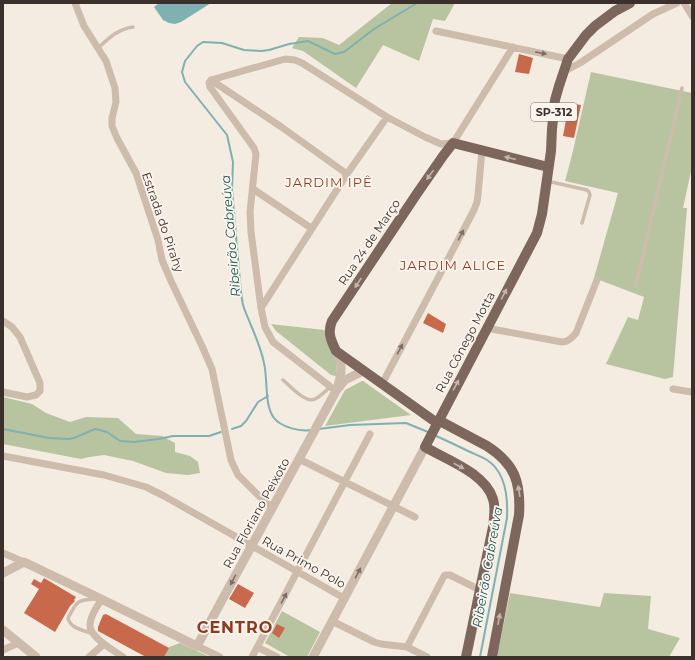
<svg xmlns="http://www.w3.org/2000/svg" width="695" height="660" viewBox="0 0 695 660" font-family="Montserrat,sans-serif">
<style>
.green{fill:#b8c4a0}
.water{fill:#7fb0b2}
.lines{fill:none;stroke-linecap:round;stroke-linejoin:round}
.stream{stroke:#7fb0b2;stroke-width:2}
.building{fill:#c8694b}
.service{stroke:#cdbbac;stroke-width:3.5}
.minor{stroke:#cdbbac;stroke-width:7}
.tertiary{stroke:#cdbbac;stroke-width:9}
.primary{stroke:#7d675c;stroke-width:10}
.oneway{fill:#7d6f65}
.oneway2{fill:#c2b5ac}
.labels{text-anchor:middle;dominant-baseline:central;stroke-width:3.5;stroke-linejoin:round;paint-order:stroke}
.shield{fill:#fbf5ee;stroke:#756b66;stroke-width:1}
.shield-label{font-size:11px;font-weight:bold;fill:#3b302b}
.street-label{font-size:12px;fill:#3b302b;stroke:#fbf5ee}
.neighbourhood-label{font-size:13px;letter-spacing:1px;fill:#8c3b22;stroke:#fbf5ee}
.water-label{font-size:13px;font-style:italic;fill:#1f5a5e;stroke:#fbf5ee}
.district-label{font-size:16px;font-weight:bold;letter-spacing:1px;fill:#8c3b22;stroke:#fbf5ee}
</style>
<rect width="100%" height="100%" fill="#f4ebe1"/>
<path class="green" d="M 392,3 L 455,3 L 445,21 L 433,19 L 419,61 L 383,45 L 356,88 L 303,51 L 292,48 L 299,37 L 323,38 L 339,45 Z
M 591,72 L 692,93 L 692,167 L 683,208 L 687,208 L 673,377 L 665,379 L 606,364 L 628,317 L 638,320 L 644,297 L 594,278 L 618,193 L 565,181 L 572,155 Z
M 271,324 L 324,330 L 325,337 L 336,359 L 337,375 L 335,376 L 331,375 L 276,331 Z
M 362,381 L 363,381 L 411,415 L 325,426 L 345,390 Z
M 3,397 L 32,404 L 46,413 L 70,422 L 86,417 L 118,418 L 136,434 L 162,436 L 175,443 L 175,452 L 190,456 L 198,462 L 200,473 L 188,475 L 166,473 L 133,461 L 104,455 L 89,457 L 81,459 L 3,444 Z
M 510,593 L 600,607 L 604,593 L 651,596 L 648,629 L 680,638 L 669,657 L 497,657 Z
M 282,611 L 320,632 L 307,657 L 290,657 L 265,643 Z
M 180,643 L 210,657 L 164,657 L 169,647 Z"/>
<path class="water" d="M 159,3 L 211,3 L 181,22 L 175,24 L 169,23 L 163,20 L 154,7 Z"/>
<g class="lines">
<path class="stream" d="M 3,429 L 49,438 L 69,439 L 74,438 L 95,429 L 107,432 L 120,441 L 134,442 L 159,439 L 173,436 L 209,436 L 221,432
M 232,429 L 241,426 L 246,421 L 258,402 L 268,396
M 319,429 L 350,425 L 406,423 L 428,432
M 311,430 C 300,432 281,427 274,418 C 264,405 268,379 264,363 C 260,343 251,327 244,308 C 242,303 242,298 241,293 L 232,190 L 233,162 L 227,135 L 185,82 L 182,72 L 185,61 L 197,46 L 203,42 L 222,43 L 244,50 L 261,51 L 269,50 L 289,44 L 308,41 L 335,54 L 344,52 L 374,29 L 417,3
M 434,435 C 445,440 456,445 468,451 C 474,454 481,456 487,460 C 506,472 508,498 507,518 L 480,657"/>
</g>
<path class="building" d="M 519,54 L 533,58 L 529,74 L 515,72 Z
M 570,103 L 581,105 L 574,138 L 563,136 L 566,120 L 564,120 L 566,112 L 568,113 Z
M 428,313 L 446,324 L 443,333 L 423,323 Z
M 44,578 L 76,597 L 74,600 L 75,601 L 70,606 L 55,632 L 24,613 L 39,589 L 31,584 L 34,579 L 41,583 Z
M 238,584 L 254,593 L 245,608 L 229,599 Z
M 106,614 L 169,648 L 164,657 L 146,657 L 98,631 L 98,627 L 103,615 Z
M 277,624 L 285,628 L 279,638 L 272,633 Z"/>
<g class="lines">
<path class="service" d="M 98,48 C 109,38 118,29 133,27
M 547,181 L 587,190 L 589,192 L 590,195 L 582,223
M 636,285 L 682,88
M 283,380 C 290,386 306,404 315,399 C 321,396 326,391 331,386
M 91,633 C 82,630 70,628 68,618 C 77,602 75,600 95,599"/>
<path class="minor" d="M 75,3 L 84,26 L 106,61 L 115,88 L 116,102 L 112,118 L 112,126 L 117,138 L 136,173 L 158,240 L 162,260 L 171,281 L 202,346 L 212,369 L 231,460 L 238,475 L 258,495 L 273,508
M 684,3 L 692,16
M 436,31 L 568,59
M 563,72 L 580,63 L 653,14 L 677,3
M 211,80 L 285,59 L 295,60 L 302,63 L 387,117 L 425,137 L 441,144 L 453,143 L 513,47
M 211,80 L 209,83 L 210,87 L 254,148 L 256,154 L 250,212 L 251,232 L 261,308 L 265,327 L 273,342 L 336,391
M 211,80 L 280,126 L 347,174
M 253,189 L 311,228
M 261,308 L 347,174 L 387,117
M 3,321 L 12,327 L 20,337 L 40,383 L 40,391 L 36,395 L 27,397 L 3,392
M 486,328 L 562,342 C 568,342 572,338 576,333 L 597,280
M 382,384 L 474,210 L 477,202 L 478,195 L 482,150
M 673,389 L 692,392
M 3,456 L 104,475 L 146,487 L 164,496 L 344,598
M 299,459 L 415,517
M 3,553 L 24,562
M 102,599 C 97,606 90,616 90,625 C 89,637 115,651 123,657
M 332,621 L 374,642 L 381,644 L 407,647 L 427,657
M 197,646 L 220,657
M 257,647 L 277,657
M 407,647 L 444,576 L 446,575 L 450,575 L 480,590
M 3,650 L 18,643
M 89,657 L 104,644
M 252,657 L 370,434"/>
<path class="tertiary" d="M 336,351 C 343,365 342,371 338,386
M 3,573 L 24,562 L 95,596 L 197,646 L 336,391 L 345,380 L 363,371
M 3,630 L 36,657
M 313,657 L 425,447"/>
<path class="primary" d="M 438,420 L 487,446 C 515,464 521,482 519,515 L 492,657
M 437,423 L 336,351 C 331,340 327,333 332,321 L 416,195 L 443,156 L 453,143 L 548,167
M 466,657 L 493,527 C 494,518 496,508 493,499 C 485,473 447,460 425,447 L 537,233 L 542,214 L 551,151 L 552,129 L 555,100 L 559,86 L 568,59 L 586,35 L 595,26 L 615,11 L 630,3"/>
</g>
<defs><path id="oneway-solid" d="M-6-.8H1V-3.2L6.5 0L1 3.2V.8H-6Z"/></defs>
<g class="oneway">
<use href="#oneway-solid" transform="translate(541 53) rotate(12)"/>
<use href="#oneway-solid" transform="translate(461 235) rotate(-62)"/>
<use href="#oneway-solid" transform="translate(400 349) rotate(-62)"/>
<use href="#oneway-solid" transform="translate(358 573) rotate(-62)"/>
<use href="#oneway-solid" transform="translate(233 580) rotate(118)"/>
<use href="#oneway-solid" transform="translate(284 598) rotate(-62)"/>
</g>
<g class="oneway2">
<use href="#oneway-solid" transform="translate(510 158) rotate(-166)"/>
<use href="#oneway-solid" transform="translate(430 175) rotate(125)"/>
<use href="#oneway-solid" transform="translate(358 283) rotate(123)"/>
<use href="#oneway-solid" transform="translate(504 294) rotate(-62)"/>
<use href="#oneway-solid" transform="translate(456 385) rotate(-62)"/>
<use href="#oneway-solid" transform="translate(459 466) rotate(28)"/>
<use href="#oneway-solid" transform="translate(519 491) rotate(-99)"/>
<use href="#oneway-solid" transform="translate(499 619) rotate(-79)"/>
</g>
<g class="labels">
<rect class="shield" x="531" y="103" width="46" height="18" rx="3"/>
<g class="shield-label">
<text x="554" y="112">SP-312</text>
</g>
<g class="street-label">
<text transform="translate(163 222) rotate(71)">Estrada do Pirahy</text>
<text transform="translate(369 242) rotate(-56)">Rua 24 de Março</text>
<text transform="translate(465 342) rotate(-62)">Rua Cônego Motta</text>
<text transform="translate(256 513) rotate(-61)">Rua Floriano Peixoto</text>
<text transform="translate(304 562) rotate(29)">Rua Primo Polo</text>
</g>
<g class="neighbourhood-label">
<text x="329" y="182">JARDIM IPÊ</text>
<text x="453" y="265">JARDIM ALICE</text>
</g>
<g class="water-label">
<text transform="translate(230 236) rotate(-95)">Ribeirão Cabreúva</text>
<text transform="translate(487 567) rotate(-80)">Ribeirão Cabreúva</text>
</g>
<g class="district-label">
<text x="235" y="627">CENTRO</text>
</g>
</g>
<rect width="695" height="660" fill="none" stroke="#3b302b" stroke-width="8"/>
</svg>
